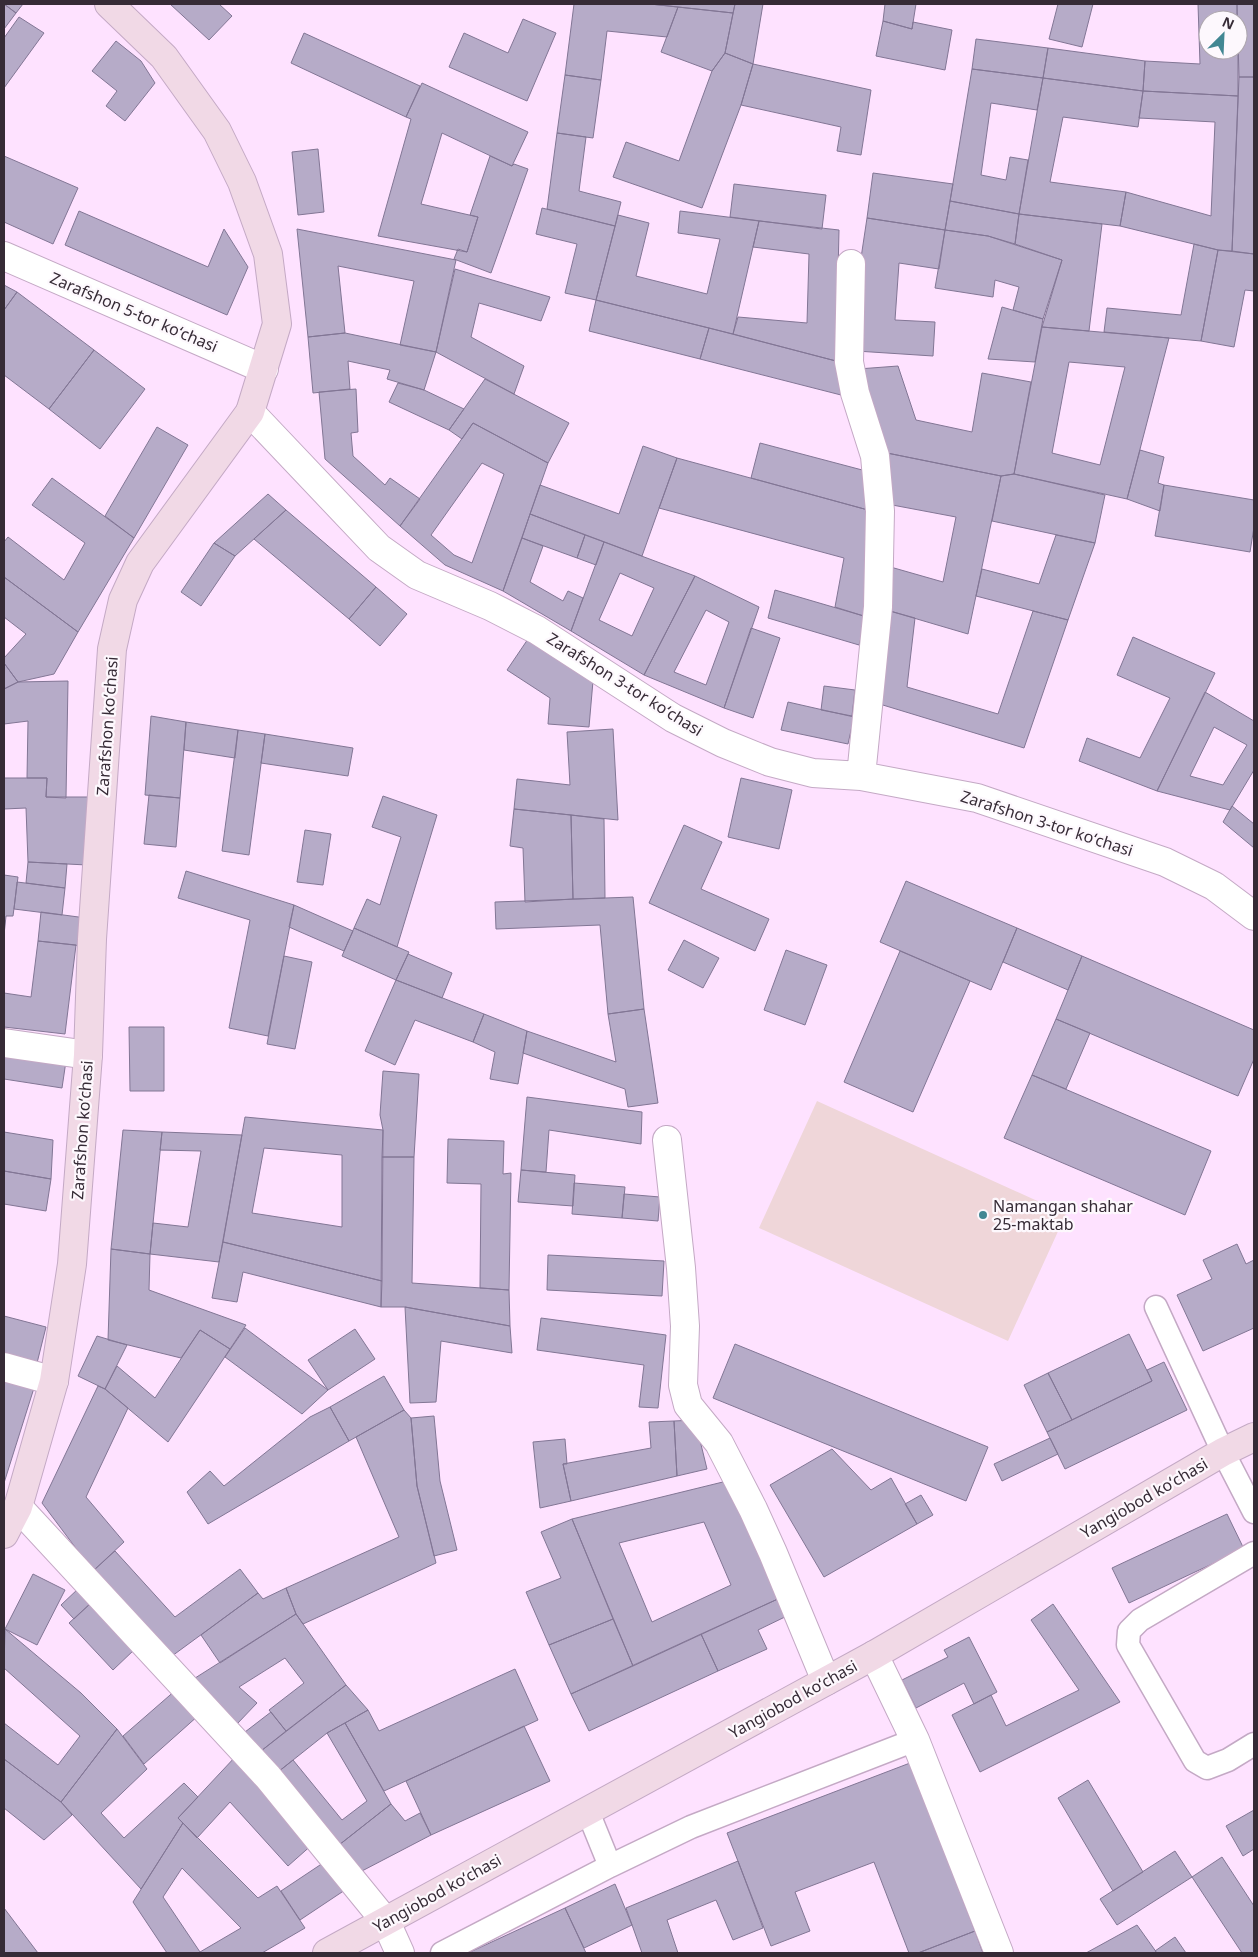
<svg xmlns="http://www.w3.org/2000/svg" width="1258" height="1957" viewBox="0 0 1258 1957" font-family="'Noto Sans',sans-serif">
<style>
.green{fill:#efd6d9}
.building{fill:#b6abc8;stroke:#827695;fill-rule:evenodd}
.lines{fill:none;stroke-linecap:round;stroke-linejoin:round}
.lane-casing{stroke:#c4a9c5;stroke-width:25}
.street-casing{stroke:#c4a9c5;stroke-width:30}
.secondary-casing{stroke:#c4a9c5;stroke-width:30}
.lane{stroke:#fff;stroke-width:22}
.street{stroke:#fff;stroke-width:28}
.secondary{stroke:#f1d9e6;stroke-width:28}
.poi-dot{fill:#428793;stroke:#fdf8fd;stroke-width:2}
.labels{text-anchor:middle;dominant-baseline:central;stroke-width:4.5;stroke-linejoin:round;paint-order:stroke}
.street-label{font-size:16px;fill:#362b36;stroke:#fdf8fd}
.poi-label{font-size:16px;fill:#362b36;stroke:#fdf8fd;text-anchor:start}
</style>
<rect width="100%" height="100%" fill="#fee2ff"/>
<path class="green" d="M 817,1101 L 1066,1214 L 1008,1341 L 759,1228 Z"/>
<path class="building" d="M 4,4 L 23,4 L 16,13 Z
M 4,4 L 16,13 L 4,29 Z
M 170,4 L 219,4 L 232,16 L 209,40 Z
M 574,4 L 650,4 L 678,7 L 667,37 L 607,31 L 601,80 L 565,75 Z
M 650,4 L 735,4 L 733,13 Z
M 735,4 L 763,4 L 753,64 L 725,53 Z
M 885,4 L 916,4 L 912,29 L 883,21 Z
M 1058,4 L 1093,4 L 1082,47 L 1049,39 Z
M 1198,4 L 1237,4 L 1237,20 L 1208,20 L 1208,50 L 1238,50 L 1238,96 L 1143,91 L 1145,61 L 1200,64 Z
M 1237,4 L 1254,4 L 1254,77 L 1239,77 Z
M 678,7 L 733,13 L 725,53 L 712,71 L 661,52 Z
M 19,17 L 44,33 L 4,88 L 4,38 Z
M 523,19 L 556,33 L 527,101 L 449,67 L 464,33 L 508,53 Z
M 883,21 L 912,29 L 913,22 L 952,30 L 945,70 L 876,56 Z
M 304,33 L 420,86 L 406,117 L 291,63 Z
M 976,39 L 1048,48 L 1043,78 L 972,69 Z
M 116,41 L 141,61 L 155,83 L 125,121 L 106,106 L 117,91 L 92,71 Z
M 1048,48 L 1145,61 L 1143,91 L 1043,78 Z
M 725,53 L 753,64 L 741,105 L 702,208 L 613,177 L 626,142 L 679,161 L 712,71 Z
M 753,64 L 871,90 L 861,155 L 837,151 L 841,127 L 741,105 Z
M 972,69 L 1043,78 L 1037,110 L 991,103 L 981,175 L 1006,180 L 1010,157 L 1028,160 L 1019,214 L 950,201 Z
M 565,75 L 601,80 L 593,138 L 557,133 Z
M 1239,77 L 1254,77 L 1254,254 L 1232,251 Z
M 1043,78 L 1143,91 L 1138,127 L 1063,117 L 1050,182 L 1126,192 L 1120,226 L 1019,214 Z
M 422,83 L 528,132 L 512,166 L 442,133 L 421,204 L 478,217 L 467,252 L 378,236 L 411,119 L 406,117 Z
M 1143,91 L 1238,96 L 1232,251 L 1218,250 L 1120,226 L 1126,192 L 1211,216 L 1215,122 L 1139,118 Z
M 557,133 L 586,137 L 579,191 L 621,202 L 615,226 L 547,209 Z
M 318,149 L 324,212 L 298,215 L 292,152 Z
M 4,156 L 78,188 L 53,244 L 4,222 Z
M 490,156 L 512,166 L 514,164 L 528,169 L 491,273 L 454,259 L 458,249 L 467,252 L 478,217 L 470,215 Z
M 873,173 L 953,184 L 945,230 L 867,218 Z
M 734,184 L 826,195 L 822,229 L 730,217 Z
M 950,201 L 1019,214 L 1015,244 L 988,236 L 945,230 Z
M 542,208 L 615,226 L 596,300 L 565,293 L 577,244 L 536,234 Z
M 79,211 L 208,267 L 224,229 L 248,267 L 227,315 L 65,245 Z
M 680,211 L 759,221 L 733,334 L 596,300 L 618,215 L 649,223 L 636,276 L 707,294 L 720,239 L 678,233 Z
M 1019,214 L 1102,224 L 1089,331 L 1042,327 L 1062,260 L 1015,244 Z
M 867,218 L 945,230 L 939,269 L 899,263 L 895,320 L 935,322 L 933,356 L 856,351 L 861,258 Z
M 759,221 L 839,230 L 836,361 L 733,334 L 738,317 L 807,323 L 809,254 L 753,247 Z
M 297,229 L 456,260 L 436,352 L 400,345 L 414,281 L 338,266 L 345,333 L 308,337 Z
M 945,230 L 988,236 L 1062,260 L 1043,319 L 1013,310 L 1019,287 L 995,280 L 993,297 L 935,288 Z
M 1194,244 L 1218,250 L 1201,341 L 1104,332 L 1107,308 L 1181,315 Z
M 1218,250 L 1254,254 L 1254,291 L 1245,290 L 1234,347 L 1201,341 Z
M 455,269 L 550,297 L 541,321 L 479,303 L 471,337 L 524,366 L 514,394 L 436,352 Z
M 4,285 L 17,292 L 4,310 Z
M 17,292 L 94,350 L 49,409 L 4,375 L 4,310 Z
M 596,300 L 709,328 L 700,359 L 589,331 Z
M 1002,307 L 1043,319 L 1035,362 L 988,359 Z
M 1042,327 L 1169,338 L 1127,499 L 1014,474 ZM 1069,362 L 1125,367 L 1100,465 L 1052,453 Z
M 709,328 L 836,361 L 841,395 L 700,359 Z
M 345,333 L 436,352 L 424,390 L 387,379 L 390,370 L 348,361 L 350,389 L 313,393 L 308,337 Z
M 94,350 L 145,389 L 100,449 L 49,409 Z
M 898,366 L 916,420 L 972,432 L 982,373 L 1031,382 L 1014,474 L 1001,476 L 887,453 L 858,369 Z
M 485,379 L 569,423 L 548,463 L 473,423 L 462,439 L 449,430 Z
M 398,383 L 424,390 L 464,409 L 449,430 L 389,402 Z
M 356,389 L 358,432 L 351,433 L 353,456 L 385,485 L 390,478 L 420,499 L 400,526 L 325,459 L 319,392 Z
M 473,423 L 548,463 L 503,591 L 445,565 L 400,526 ZM 482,463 L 504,474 L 472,563 L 454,555 L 431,535 Z
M 157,427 L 188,445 L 134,538 L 105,516 Z
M 760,443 L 866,471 L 868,510 L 751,478 Z
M 643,446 L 677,458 L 642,556 L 530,514 L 540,485 L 619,514 Z
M 1140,450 L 1164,457 L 1158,483 L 1164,485 L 1160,511 L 1127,499 Z
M 887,453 L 1001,476 L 968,634 L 883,609 L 887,566 L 943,582 L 956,517 L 887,504 Z
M 677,458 L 868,510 L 867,617 L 835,607 L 844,558 L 659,508 Z
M 1014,474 L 1105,495 L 1095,543 L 992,521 L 1001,476 Z
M 52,478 L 134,538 L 78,632 L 4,577 L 4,542 L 8,537 L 64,580 L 85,543 L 32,505 Z
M 1164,485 L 1254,500 L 1254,527 L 1250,552 L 1155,536 Z
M 268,494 L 286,510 L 235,556 L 214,543 Z
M 286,510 L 376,587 L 349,619 L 254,539 Z
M 530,514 L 585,535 L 577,558 L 522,538 Z
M 585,535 L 604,542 L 596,565 L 577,558 Z
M 1056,535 L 1095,543 L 1068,620 L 976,596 L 982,569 L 1039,584 Z
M 522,538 L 543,546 L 530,582 L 563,601 L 568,591 L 583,598 L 571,631 L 503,591 Z
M 604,542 L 695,576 L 644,675 L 571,631 ZM 620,573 L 654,588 L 632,636 L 599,620 Z
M 214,543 L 235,556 L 201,606 L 181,592 Z
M 695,576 L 759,607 L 724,708 L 644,675 ZM 706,610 L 729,622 L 706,685 L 674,672 Z
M 4,577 L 78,632 L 54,674 L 18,682 L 4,663 L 4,658 L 26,634 L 4,617 Z
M 376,587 L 407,614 L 380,646 L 349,619 Z
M 775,590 L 867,617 L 859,645 L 768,618 Z
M 883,609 L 915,618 L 907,687 L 998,714 L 1033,611 L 1068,620 L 1024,748 L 873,702 Z
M 751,628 L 780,638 L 753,718 L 724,708 Z
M 1133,637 L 1215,673 L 1157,791 L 1079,761 L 1087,738 L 1140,758 L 1170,698 L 1117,675 Z
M 528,639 L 593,681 L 589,727 L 548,724 L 550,698 L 507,670 Z
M 4,663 L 18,682 L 4,689 Z
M 68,681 L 66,798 L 46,797 L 47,778 L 27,778 L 28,721 L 4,724 L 4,689 L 18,682 Z
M 824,686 L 855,690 L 852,716 L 821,710 Z
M 1205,692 L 1254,721 L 1254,770 L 1230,810 L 1157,791 ZM 1214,727 L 1247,745 L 1223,785 L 1190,776 Z
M 788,702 L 854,717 L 848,744 L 781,730 Z
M 151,716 L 186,722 L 180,798 L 145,795 Z
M 186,722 L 238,730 L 235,758 L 184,750 Z
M 613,729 L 618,820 L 514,809 L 517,779 L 570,785 L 567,732 Z
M 238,730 L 265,734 L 249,855 L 222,851 Z
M 265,734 L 353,748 L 348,776 L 261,763 Z
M 4,778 L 47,778 L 46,797 L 88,797 L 87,865 L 28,862 L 26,808 L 4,809 Z
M 741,778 L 792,790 L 779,849 L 728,837 Z
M 149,795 L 180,798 L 176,847 L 144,844 Z
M 383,796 L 437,815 L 397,947 L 354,928 L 367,899 L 380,905 L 401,837 L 372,827 Z
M 1232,806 L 1254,824 L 1254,848 L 1223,822 Z
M 514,809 L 571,815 L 573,899 L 525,902 L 523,848 L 510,846 Z
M 571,815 L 604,819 L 605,898 L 573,899 Z
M 684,825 L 722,842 L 701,889 L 769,919 L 755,951 L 649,903 Z
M 305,830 L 331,834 L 323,885 L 297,882 Z
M 28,862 L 67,864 L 65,888 L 26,883 Z
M 186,871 L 294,905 L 268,1036 L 229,1028 L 250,920 L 178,898 Z
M 4,875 L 18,877 L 13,916 L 6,916 L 4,935 Z
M 906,881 L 1017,928 L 991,990 L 880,942 Z
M 17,882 L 65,888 L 62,915 L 14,909 Z
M 633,897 L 644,1009 L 608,1014 L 600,925 L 496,929 L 495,902 Z
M 294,905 L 353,931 L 344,951 L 289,927 Z
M 41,912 L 86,918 L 83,946 L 38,941 Z
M 354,928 L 409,952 L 396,980 L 342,956 Z
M 1017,928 L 1082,956 L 1068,990 L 1003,962 Z
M 684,940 L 719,958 L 703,988 L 668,970 Z
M 38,941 L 76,945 L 65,1034 L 4,1027 L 4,993 L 31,997 Z
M 786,950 L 827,965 L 805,1025 L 764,1010 Z
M 900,951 L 970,981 L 913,1112 L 844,1082 Z
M 408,954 L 452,973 L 442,998 L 396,980 Z
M 284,956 L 312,962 L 295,1049 L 267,1044 Z
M 1082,956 L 1254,1030 L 1254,1059 L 1238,1096 L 1056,1019 Z
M 396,980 L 484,1014 L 473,1042 L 415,1020 L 395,1065 L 365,1051 Z
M 644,1009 L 658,1103 L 628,1107 L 625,1089 L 523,1053 L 527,1031 L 616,1062 L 608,1014 Z
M 484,1014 L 527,1031 L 518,1084 L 490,1079 L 495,1052 L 473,1042 Z
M 1056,1019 L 1090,1033 L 1066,1089 L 1032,1075 Z
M 129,1027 L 164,1027 L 164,1091 L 130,1091 Z
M 4,1050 L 66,1061 L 62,1088 L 4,1079 Z
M 383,1071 L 419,1074 L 414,1157 L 382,1157 L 383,1130 L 380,1115 Z
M 1032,1075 L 1211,1151 L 1185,1215 L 1004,1138 Z
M 527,1097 L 642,1112 L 641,1144 L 549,1130 L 546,1172 L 521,1170 Z
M 245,1117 L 383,1130 L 382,1281 L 223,1242 ZM 264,1148 L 342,1155 L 342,1227 L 252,1213 Z
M 123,1130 L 162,1132 L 150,1254 L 111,1249 Z
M 4,1132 L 53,1140 L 51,1179 L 4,1171 Z
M 162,1132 L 242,1135 L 219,1262 L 150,1254 L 153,1223 L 188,1227 L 201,1151 L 160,1150 Z
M 448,1139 L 504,1141 L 503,1174 L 511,1173 L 509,1290 L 480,1288 L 481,1184 L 447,1183 Z
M 382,1157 L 414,1157 L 412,1283 L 509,1290 L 510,1326 L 405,1307 L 381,1307 Z
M 521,1170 L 575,1175 L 573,1206 L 518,1202 Z
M 4,1171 L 51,1179 L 46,1211 L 4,1204 Z
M 574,1183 L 625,1187 L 622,1218 L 572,1214 Z
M 624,1194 L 660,1197 L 658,1221 L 622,1218 Z
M 223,1242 L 382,1281 L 381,1307 L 243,1272 L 237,1302 L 212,1298 Z
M 1237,1244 L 1246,1264 L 1254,1260 L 1254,1328 L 1203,1351 L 1177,1295 L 1212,1279 L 1203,1260 Z
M 111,1249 L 150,1254 L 149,1290 L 246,1325 L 230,1349 L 200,1330 L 181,1358 L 108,1340 Z
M 548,1255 L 664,1261 L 662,1296 L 547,1290 Z
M 405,1307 L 510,1326 L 512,1353 L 441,1341 L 436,1402 L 410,1403 Z
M 4,1316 L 46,1327 L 37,1363 L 4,1355 Z
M 541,1318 L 666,1335 L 658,1408 L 639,1407 L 644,1365 L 537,1350 Z
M 245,1328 L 328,1390 L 302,1414 L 225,1357 Z
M 355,1329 L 375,1359 L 328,1390 L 308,1360 Z
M 200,1330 L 230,1349 L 168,1442 L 105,1389 L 117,1366 L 155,1398 Z
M 1129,1334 L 1152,1381 L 1072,1420 L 1048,1373 Z
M 97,1336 L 127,1345 L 105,1389 L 78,1376 Z
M 735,1344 L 988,1447 L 966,1501 L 713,1398 Z
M 1164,1362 L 1187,1410 L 1065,1469 L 1047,1432 L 1152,1381 L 1147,1370 Z
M 1048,1373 L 1072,1420 L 1047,1432 L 1024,1385 Z
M 384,1376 L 404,1410 L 349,1441 L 330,1407 Z
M 4,1381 L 34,1388 L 4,1483 Z
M 98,1386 L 105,1389 L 128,1408 L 86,1497 L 124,1542 L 93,1571 L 42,1503 Z
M 330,1407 L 349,1441 L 208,1524 L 187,1492 L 210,1471 L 224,1486 L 310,1417 Z
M 404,1410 L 411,1418 L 417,1486 L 436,1563 L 303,1624 L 296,1614 L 286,1588 L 399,1537 L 356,1437 Z
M 434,1416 L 440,1481 L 457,1550 L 434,1556 L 417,1486 L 411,1418 Z
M 695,1420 L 707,1469 L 677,1476 L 674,1421 Z
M 674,1421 L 677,1476 L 571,1501 L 563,1464 L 651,1448 L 649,1422 Z
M 1050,1438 L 1058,1454 L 1002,1481 L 994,1464 Z
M 565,1439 L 567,1464 L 563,1464 L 571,1501 L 540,1508 L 533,1442 Z
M 832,1449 L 871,1490 L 891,1478 L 917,1524 L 824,1577 L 770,1485 Z
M 731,1480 L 780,1598 L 633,1666 L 572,1519 ZM 704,1522 L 731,1585 L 652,1622 L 619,1543 Z
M 921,1495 L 933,1515 L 917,1524 L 905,1504 Z
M 1227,1514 L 1244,1549 L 1129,1603 L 1112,1568 Z
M 572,1519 L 613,1619 L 549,1645 L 526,1592 L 561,1578 L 541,1532 Z
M 115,1551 L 175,1617 L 240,1569 L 258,1593 L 172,1656 L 93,1571 Z
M 33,1574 L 65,1590 L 37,1645 L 5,1629 Z
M 79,1588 L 92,1602 L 74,1619 L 61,1605 Z
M 286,1588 L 296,1614 L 220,1663 L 201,1635 L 258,1593 L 263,1599 Z
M 780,1598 L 789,1615 L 758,1630 L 767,1649 L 718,1671 L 701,1634 Z
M 92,1602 L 135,1649 L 113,1670 L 69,1623 Z
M 1053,1604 L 1120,1702 L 980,1772 L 952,1715 L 991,1695 L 1006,1726 L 1079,1690 L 1031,1620 Z
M 296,1614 L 346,1685 L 286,1731 L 269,1710 L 304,1683 L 285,1658 L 239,1687 L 257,1703 L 237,1724 L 192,1680 Z
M 613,1619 L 633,1666 L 571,1694 L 549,1645 Z
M 5,1629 L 81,1693 L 117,1729 L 61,1802 L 4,1759 L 4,1723 L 58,1765 L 80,1736 L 4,1668 Z
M 701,1634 L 718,1671 L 589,1731 L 571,1694 Z
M 969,1637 L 997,1692 L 974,1704 L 964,1683 L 916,1708 L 902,1680 L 948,1657 L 944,1650 Z
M 515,1669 L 538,1720 L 384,1791 L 345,1723 L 368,1710 L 379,1731 Z
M 346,1685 L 368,1710 L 327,1733 L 278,1772 L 261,1751 Z
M 177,1689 L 199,1715 L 144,1764 L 123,1736 Z
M 271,1712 L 286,1731 L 261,1751 L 245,1732 Z
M 345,1723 L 391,1804 L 339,1845 L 278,1772 L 293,1760 L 342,1820 L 367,1801 L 327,1733 Z
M 524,1726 L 550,1781 L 431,1835 L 406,1781 Z
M 117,1729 L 147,1769 L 101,1813 L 124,1838 L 184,1783 L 198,1797 L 178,1818 L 183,1823 L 141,1889 L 61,1802 Z
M 236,1756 L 314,1843 L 288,1866 L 230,1802 L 197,1838 L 178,1818 Z
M 4,1759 L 61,1802 L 72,1815 L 44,1840 L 4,1808 Z
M 910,1763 L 975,1931 L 918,1953 L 909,1953 L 874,1862 L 795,1892 L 810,1931 L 771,1946 L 727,1833 Z
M 1088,1780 L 1143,1872 L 1113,1891 L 1058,1798 Z
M 391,1804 L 405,1821 L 420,1813 L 431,1835 L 360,1872 L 339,1845 Z
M 1254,1810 L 1254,1849 L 1243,1856 L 1226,1826 Z
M 183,1823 L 258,1898 L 277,1886 L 305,1928 L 262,1953 L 167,1953 L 133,1902 ZM 182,1868 L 241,1928 L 200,1952 L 163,1897 Z
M 1175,1851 L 1192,1877 L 1117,1925 L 1100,1899 Z
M 1222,1857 L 1254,1906 L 1254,1953 L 1242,1953 L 1192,1877 Z
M 329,1859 L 348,1888 L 300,1920 L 281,1891 Z
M 738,1861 L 763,1928 L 733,1940 L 716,1900 L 667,1920 L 678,1953 L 642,1953 L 626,1908 Z
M 615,1884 L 632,1925 L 584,1948 L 565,1908 Z
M 4,1908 L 38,1953 L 4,1953 Z
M 565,1908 L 586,1953 L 468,1953 Z
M 1137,1925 L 1157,1953 L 1086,1953 Z
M 975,1931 L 983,1953 L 918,1953 Z
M 1175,1937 L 1186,1953 L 1157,1953 L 1155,1951 Z"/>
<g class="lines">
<defs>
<path id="lane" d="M 1156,1307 L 1223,1452 L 1254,1512
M 1254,1553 L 1140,1620 L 1129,1631 L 1128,1645 L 1195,1761 L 1207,1768 L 1228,1760 L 1254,1744
M 588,1812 L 610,1866
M 442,1953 L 610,1866 L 691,1827 L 915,1740"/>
<path id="street" d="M 4,256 L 264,369
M 851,264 L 849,362 L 855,393 L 875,456 L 880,511 L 878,607 L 861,776
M 250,412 L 379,548 L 417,575 L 490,606 L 537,630 L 673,718 L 723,743 L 770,762 L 813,773 L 861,776 L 977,798 L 1165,862 L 1214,886 L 1254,916
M 4,1043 L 88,1055
M 667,1140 L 681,1268 L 685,1326 L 683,1385 L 688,1405 L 719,1443 L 753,1509 L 773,1553 L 826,1681
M 4,1367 L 54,1381
M 18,1507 L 268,1777 L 386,1922 L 400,1953
M 874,1655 L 915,1740 L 999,1953"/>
<path id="secondary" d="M 4,1534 L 18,1507 L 54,1381 L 72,1264 L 88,1055 L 92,939 L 112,649 L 123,600 L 140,563 L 250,412 L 277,324 L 268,254 L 242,182 L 217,131 L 164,57 L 109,4
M 327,1953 L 874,1655 L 1223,1452 L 1254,1437"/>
</defs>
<use href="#lane" class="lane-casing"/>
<use href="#street" class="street-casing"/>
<use href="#secondary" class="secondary-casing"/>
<use href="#lane" class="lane"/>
<use href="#street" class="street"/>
<use href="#secondary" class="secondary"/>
</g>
<circle class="poi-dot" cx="983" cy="1215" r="5"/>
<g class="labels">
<g class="street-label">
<text transform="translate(134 312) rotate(23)">Zarafshon 5-tor koʻchasi</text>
<text transform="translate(625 684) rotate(32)">Zarafshon 3-tor koʻchasi</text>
<text transform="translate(107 726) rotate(-86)">Zarafshon koʻchasi</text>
<text transform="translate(1047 823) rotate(18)">Zarafshon 3-tor koʻchasi</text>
<text transform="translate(82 1130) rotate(-86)">Zarafshon koʻchasi</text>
<text transform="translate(1144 1498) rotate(-30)">Yangiobod koʻchasi</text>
<text transform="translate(793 1699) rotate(-29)">Yangiobod koʻchasi</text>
<text transform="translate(437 1893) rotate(-29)">Yangiobod koʻchasi</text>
</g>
<g class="poi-label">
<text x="993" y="1206">Namangan shahar<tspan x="993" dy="18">25-maktab</tspan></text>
</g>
</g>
<rect width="1258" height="1957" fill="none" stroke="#362b36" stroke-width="10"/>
<g transform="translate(1223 35) rotate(24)"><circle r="24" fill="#fdf8fd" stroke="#ada6ad"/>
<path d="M0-4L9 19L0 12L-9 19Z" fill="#428793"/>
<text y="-8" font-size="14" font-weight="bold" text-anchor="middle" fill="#362b36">N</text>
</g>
</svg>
